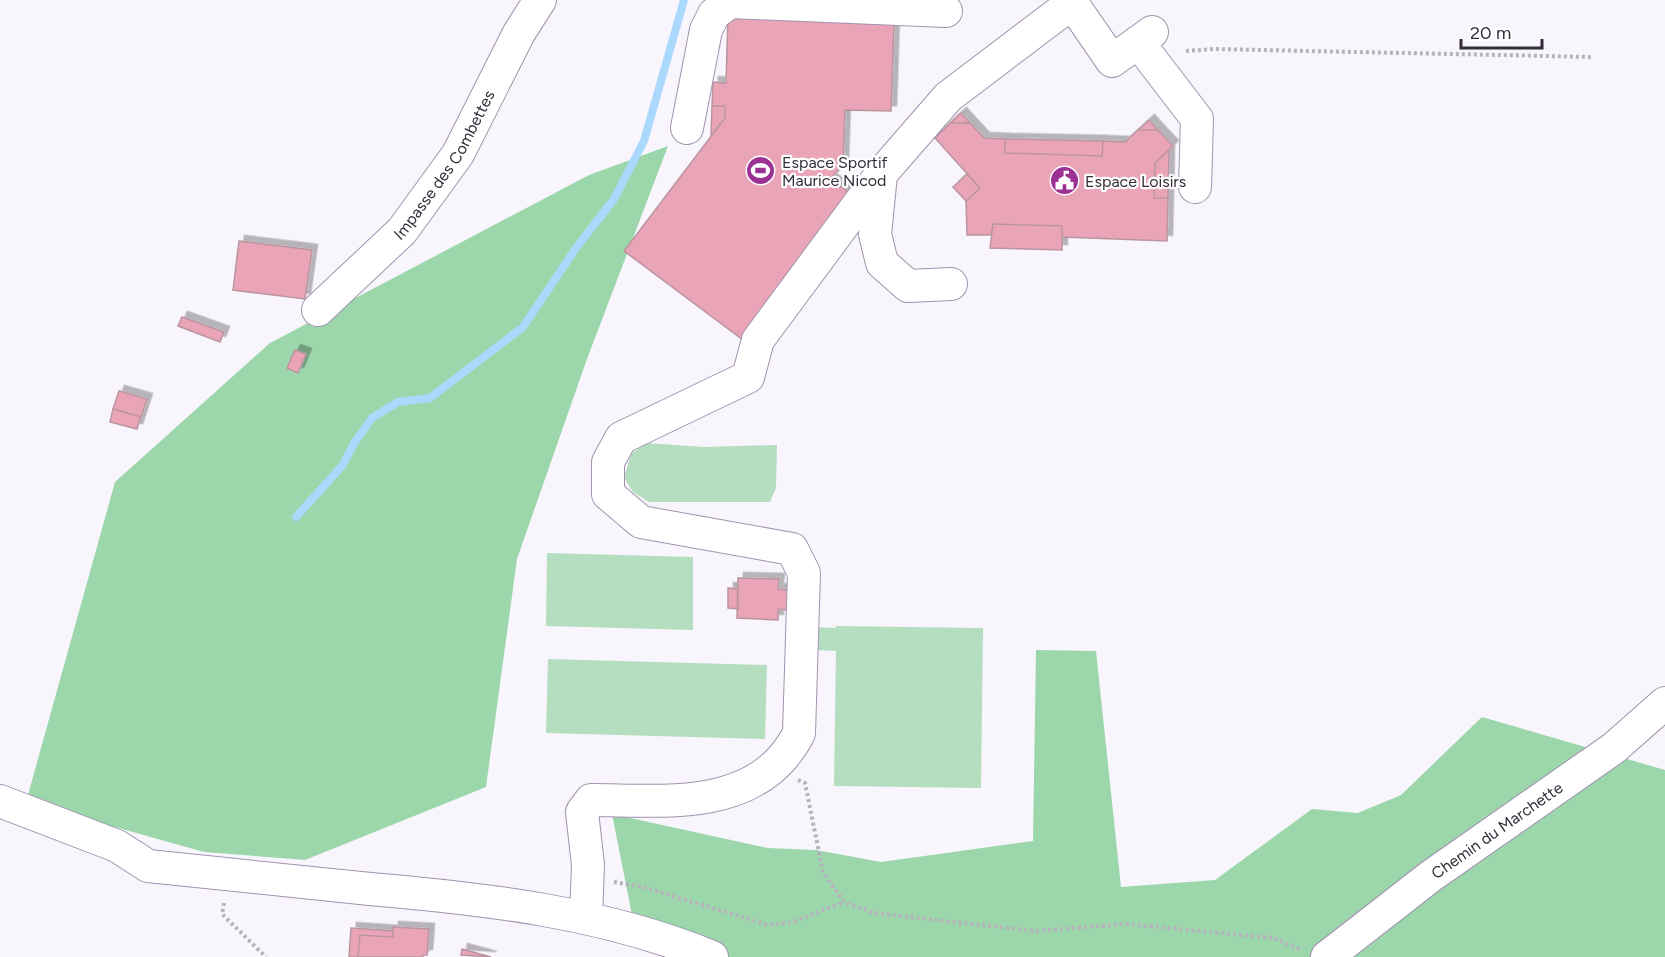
<svg xmlns="http://www.w3.org/2000/svg" width="1665" height="957" viewBox="0 0 1665 957" font-family="Figtree,sans-serif">
<style>
.green{fill:#b5ddbf}
.forest{fill:#9bd7ab}
.lines{fill:none;stroke-linecap:round;stroke-linejoin:round}
.stream{stroke:#abd8fd;stroke-width:8}
.building{fill:#eaa4b8;stroke:#ba959f;stroke-width:1.5;filter:url(#shadow)}
.minor-casing{stroke:#a193b0;stroke-width:34}
.path{stroke:#b7b3bc;stroke-width:4;stroke-dasharray:3 3;stroke-linecap:butt}
.minor{stroke:#fff;stroke-width:32}
.labels{text-anchor:middle;dominant-baseline:central;stroke-width:4.5;stroke-linejoin:round;paint-order:stroke}
.poi-label{font-size:16px;fill:#332d39;stroke:#fff;text-anchor:start}
.street-label{font-size:16px;fill:#332d39;stroke:#fff}
</style>
<defs>
<filter id="shadow"><feDropShadow dx="5.5" dy="-5.5" stdDeviation="0" flood-color="#0004"/></filter>
</defs>
<rect width="100%" height="100%" fill="#f8f5fc"/>
<path class="green" d="M 646,443 L 704,447 L 777,445 L 776,488 L 770,502 L 649,502 L 633,492 L 624,478 L 631,454 Z
M 547,553 L 693,557 L 693,630 L 546,626 Z
M 836,626 L 983,628 L 981,788 L 834,786 L 836,651 L 815,650 L 815,627 L 836,628 Z
M 548,659 L 767,665 L 765,739 L 546,733 Z"/>
<path class="forest" d="M 668,146 L 587,359 L 517,559 L 486,787 L 305,860 L 204,852 L 26,802 L 115,482 L 270,343 L 589,175 Z
M 1036,650 L 1096,651 L 1121,887 L 1215,880 L 1312,809 L 1358,813 L 1401,795 L 1482,717 L 1665,770 L 1665,957 L 716,957 L 634,925 L 612,814 L 768,848 L 816,850 L 881,862 L 1033,841 Z"/>
<g class="lines">
<path class="stream" d="M 296,517 L 342,466 L 355,442 L 372,418 L 398,402 L 430,398 L 523,327 L 576,248 L 614,199 L 644,141 L 684,0"/>
</g>
<path class="building" d="M 728,17 L 894,23 L 891,111 L 845,110 L 843,163 L 831,179 L 852,195 L 743,340 L 624,251 L 725,118 L 725,106 L 712,106 L 713,82 L 726,83 Z
M 712,106 L 725,106 L 725,118 L 711,136 Z
M 961,113 L 970,123 L 950,123 Z
M 1149,120 L 1158,130 L 1138,130 Z
M 950,123 L 970,123 L 984,138 L 1005,139 L 1005,153 L 1102,156 L 1103,141 L 1125,142 L 1138,130 L 1158,130 L 1173,146 L 1155,163 L 1154,198 L 1168,198 L 1167,241 L 1062,237 L 1062,226 L 993,224 L 991,235 L 967,235 L 966,201 L 980,188 L 935,138 Z
M 1005,139 L 1103,141 L 1102,156 L 1005,153 Z
M 1169,150 L 1168,198 L 1154,198 L 1155,163 Z
M 967,174 L 980,188 L 966,201 L 953,187 Z
M 993,224 L 1062,226 L 1062,250 L 990,248 Z
M 239,241 L 312,250 L 305,299 L 233,290 Z
M 182,317 L 224,332 L 220,342 L 178,326 Z
M 295,350 L 306,354 L 298,373 L 287,368 Z
M 119,391 L 147,399 L 141,417 L 113,409 Z
M 113,409 L 141,417 L 137,429 L 110,422 Z
M 738,578 L 779,579 L 778,589 L 789,590 L 788,610 L 778,609 L 778,620 L 737,618 Z
M 728,588 L 738,589 L 738,609 L 728,608 Z
M 393,927 L 429,929 L 427,955 L 423,955 L 423,957 L 358,957 L 360,935 L 393,937 Z
M 351,928 L 393,931 L 393,937 L 360,935 L 358,957 L 349,957 Z
M 462,949 L 491,957 L 461,955 Z"/>
<g class="lines">
<defs>
<g id="minor">
<path d="M 1070,0 L 1112,61 L 1152,32"/>
<path d="M 1138,42 L 1197,119 L 1195,187"/>
<path d="M 687,128 L 706,30 L 714,14 L 730,2 L 946,11"/>
<path d="M 881,175 L 875,234 L 882,263 L 908,286 L 951,284"/>
<path id="s1" d="M 318,310 L 402,231 L 458,154 L 519,33 L 540,0"/>
<path d="M 0,801 L 117,846 L 148,866 C 222,874 296,882 370,889 C 486,899 603,912 712,957"/>
<path d="M 586,918 L 588,865 L 582,812 L 591,800 C 655,800 738,811 784,756 C 790,748 795,742 799,733 L 804,573 L 792,549 L 641,522 L 608,494 L 608,462 L 621,438 L 748,377 L 758,340 L 881,174 L 948,97 L 1072,3"/>
<path id="s2" d="M 1327,957 L 1431,876 L 1614,748 L 1665,703"/>
</g>
</defs>
<use href="#minor" class="minor-casing"/>
<path class="path" d="M 1186,51 L 1214,49 L 1593,57
M 798,780 L 805,783 L 823,872 L 844,902 L 874,913 L 1036,931 L 1126,924 L 1274,938 L 1301,950
M 614,882 L 643,887 L 768,925 L 793,922 L 844,902
M 224,903 L 222,914 L 266,957"/>
<use href="#minor" class="minor"/>
</g>
<defs>
<symbol id="stadium-disc" viewBox="-11 -11 22 22"><circle r="9.5" fill="#9a3193" stroke="#fff"/><path d="M0-5a6.5 5 0 1 0 0 10a6.5 5 0 1 0 0-10ZM-3.5-1.8h7v3.6h-7Z" fill="#fff"/></symbol>
<symbol id="civic-disc" viewBox="-11 -11 22 22"><circle r="9.5" fill="#9a3193" stroke="#fff"/><path d="M-.6-6.5H3V-4.5H.6V-3L4-1V1h2V6H-6V1h2V-1L-.6-3ZM-1.2 2.5V6h2.4V2.5Z" fill="#fff"/></symbol>
</defs>
<g fill-rule="evenodd">
<use href="#stadium-disc" x="744" y="154" width="33" height="33"/>
<use href="#civic-disc" x="1048" y="164" width="33" height="33"/>
</g>
<g class="labels">
<g class="poi-label">
<text x="782" y="162">Espace Sportif<tspan x="782" dy="18">Maurice Nicod</tspan></text>
<text x="1085" y="181">Espace Loisirs</text>
</g>
<g class="street-label">
<text stroke="none"><textPath href="#s1" startOffset="194">Impasse des Combettes</textPath></text>
<text stroke="none"><textPath href="#s2" startOffset="212">Chemin du Marchette</textPath></text>
</g>
</g>
<path d="M1461 39v9h81v-9" fill="none" stroke="#332d39" stroke-width="3"/>
<text x="1470" y="39" font-size="18" fill="#332d39" stroke="#ffffff" stroke-width="4.5" paint-order="stroke">20 m</text>
</svg>
